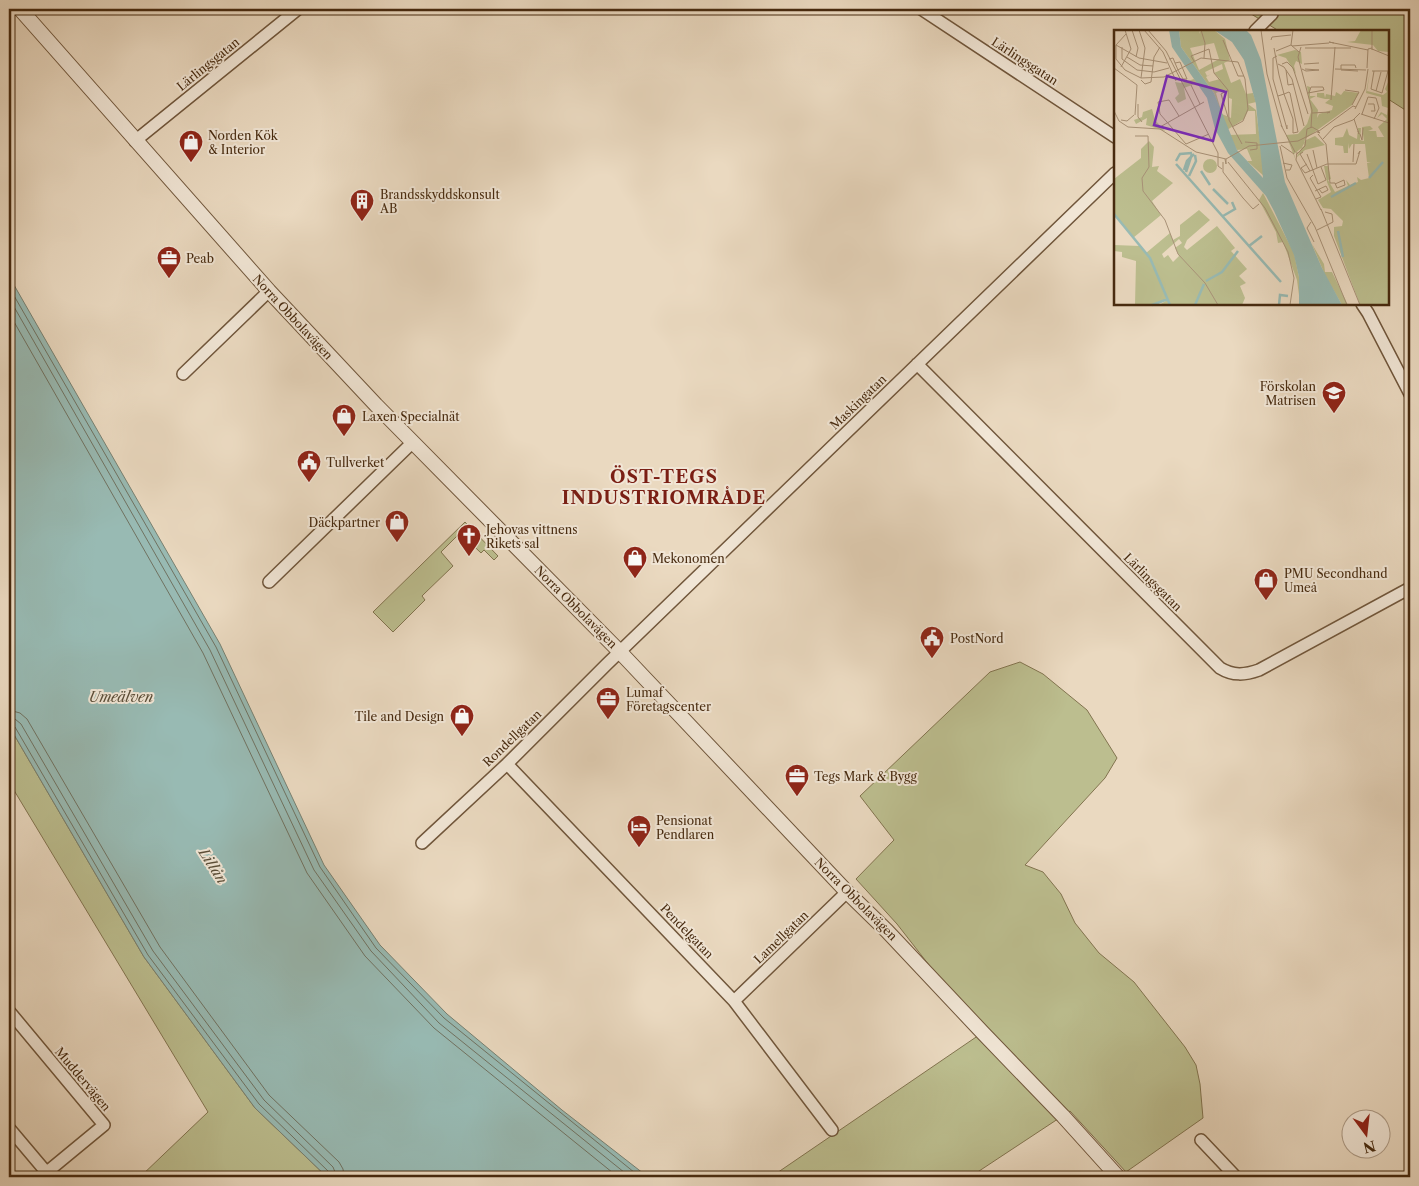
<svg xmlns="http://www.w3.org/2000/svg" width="1419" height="1186" viewBox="0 0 1419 1186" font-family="'Libre Caslon Text',serif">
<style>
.green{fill:#bcbe8f;stroke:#82744f}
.water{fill:#98bab3;stroke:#788071}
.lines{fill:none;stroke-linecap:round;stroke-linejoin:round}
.shore{stroke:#707261;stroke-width:1}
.minor-casing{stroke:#70563b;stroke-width:14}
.tertiary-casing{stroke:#70563b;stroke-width:16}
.minor{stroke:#f1e6d6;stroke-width:11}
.tertiary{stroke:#f1e6d6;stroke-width:14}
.labels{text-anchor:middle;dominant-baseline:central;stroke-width:4;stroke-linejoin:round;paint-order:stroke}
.street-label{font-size:12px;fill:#472a0f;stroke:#f1e6d6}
.poi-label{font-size:12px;fill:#472a0f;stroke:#f1e6d6;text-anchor:start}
.water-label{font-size:14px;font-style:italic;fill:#5b4e38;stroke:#f1e6d6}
.district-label{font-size:18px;font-weight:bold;letter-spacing:1px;fill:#7a1f14;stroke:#f1e6d6}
.inset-river{fill:none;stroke:#98bab3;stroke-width:2.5}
.inset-road{fill:none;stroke:#a99379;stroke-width:1}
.view{fill:#7b2cbf;fill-opacity:0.15;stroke:#7b2cbf;stroke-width:2.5}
.inset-edge{fill:none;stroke:#472a0f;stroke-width:2.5}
</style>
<rect width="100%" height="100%" fill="#ead9c0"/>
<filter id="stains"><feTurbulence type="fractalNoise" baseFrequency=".004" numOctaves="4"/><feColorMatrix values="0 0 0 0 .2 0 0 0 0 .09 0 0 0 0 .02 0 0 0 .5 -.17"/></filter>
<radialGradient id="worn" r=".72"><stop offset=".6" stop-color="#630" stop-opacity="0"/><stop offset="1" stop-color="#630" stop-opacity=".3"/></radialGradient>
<path class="green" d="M 1243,9 L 1410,9 L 1410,113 L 1388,99 L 1388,31 L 1279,31 Z
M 465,522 L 498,556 L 494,560 L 484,550 L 481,553 L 460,533 L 441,552 L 453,566 L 424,594 L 422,596 L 425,600 L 393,632 L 373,612 Z
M 1020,662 L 1043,674 L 1087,710 L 1117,758 L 1105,778 L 1025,865 L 1043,872 L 1061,894 L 1075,923 L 1099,953 L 1134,982 L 1185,1047 L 1196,1065 L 1200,1084 L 1203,1118 L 1126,1172 L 1070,1111 L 970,1177 L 771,1177 L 982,1033 L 897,924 L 856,879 L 894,840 L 860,796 L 990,672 Z
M 9,726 L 144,957 L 255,1108 L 327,1177 L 140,1177 L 208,1112 L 9,782 Z"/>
<path class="water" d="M 9,279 L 14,285 L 220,644 L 324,865 L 380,945 L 447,1014 L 562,1110 L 648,1177 L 327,1177 L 255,1108 L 144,957 L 9,726 Z"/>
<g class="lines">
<path class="shore" d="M 9,287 L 216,647 L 320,867 L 376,948 L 444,1018 L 640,1177
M 9,298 L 210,650 L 314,870 L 371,951 L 439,1023 L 630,1177
M 9,313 L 203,653 L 307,873 L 365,956 L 434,1028 L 618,1177
M 9,710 L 20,713 L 27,719 L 160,947 L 269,1095 L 339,1162 L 343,1169 L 344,1177
M 9,718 L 15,719 L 21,724 L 153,951 L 264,1100 L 333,1167 L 337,1177
M 9,724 L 15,727 L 148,955 L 259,1104 L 329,1172 L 330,1177"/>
<defs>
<path id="minor" d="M 921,9 L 1115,137
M 1255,31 L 1272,14
M 135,141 L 298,9
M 1362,304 L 1368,313 L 1410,394
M 917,364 L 1220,668 C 1233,676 1245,675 1259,670 L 1410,588
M 183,374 L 269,291
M 269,582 L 413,442
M 507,764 L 734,1001 L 832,1130
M 422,843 L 507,764 L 607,664 L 1115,173
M 734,1001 L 847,892
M 9,1011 L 104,1125 L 41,1177
M 9,1128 L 47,1173
M 1201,1140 L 1236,1177"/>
<path id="tertiary" d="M 20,9 L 269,291 L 376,405 L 620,652 L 847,892 L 887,931 L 983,1033 L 1063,1116 L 1118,1177"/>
</defs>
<use href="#minor" class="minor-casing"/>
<use href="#tertiary" class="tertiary-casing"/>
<use href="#minor" class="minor"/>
<use href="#tertiary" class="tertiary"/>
</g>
<defs>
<symbol id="shop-pin" viewBox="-11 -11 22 30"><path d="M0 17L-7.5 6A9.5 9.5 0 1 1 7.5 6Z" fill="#8f2418" stroke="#f1e6d6"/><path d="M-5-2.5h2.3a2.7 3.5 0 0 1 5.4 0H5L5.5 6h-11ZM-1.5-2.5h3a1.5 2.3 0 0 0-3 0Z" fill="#fff"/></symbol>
<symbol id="building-pin" viewBox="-11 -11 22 30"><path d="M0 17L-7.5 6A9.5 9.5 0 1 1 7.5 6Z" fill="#8f2418" stroke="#f1e6d6"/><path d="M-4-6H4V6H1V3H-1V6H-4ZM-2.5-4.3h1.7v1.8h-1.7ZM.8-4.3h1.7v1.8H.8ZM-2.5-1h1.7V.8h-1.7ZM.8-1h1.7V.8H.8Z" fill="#fff"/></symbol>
<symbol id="office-pin" viewBox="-11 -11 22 30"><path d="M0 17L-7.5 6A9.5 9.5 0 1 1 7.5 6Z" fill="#8f2418" stroke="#f1e6d6"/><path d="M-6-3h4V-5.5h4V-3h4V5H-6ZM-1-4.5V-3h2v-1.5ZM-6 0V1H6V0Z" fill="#fff"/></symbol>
<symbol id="school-pin" viewBox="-11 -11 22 30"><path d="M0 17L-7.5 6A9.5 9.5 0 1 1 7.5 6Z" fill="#8f2418" stroke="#f1e6d6"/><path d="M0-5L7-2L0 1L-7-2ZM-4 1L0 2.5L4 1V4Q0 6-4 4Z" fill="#fff"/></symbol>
<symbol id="civic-pin" viewBox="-11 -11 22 30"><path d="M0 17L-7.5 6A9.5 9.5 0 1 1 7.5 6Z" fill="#8f2418" stroke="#f1e6d6"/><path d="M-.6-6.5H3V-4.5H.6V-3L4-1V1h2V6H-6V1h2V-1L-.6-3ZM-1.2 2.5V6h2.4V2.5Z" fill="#fff"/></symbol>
<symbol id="church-pin" viewBox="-11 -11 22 30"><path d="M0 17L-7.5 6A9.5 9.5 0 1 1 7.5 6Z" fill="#8f2418" stroke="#f1e6d6"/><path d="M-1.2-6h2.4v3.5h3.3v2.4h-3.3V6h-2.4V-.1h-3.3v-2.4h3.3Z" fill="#fff"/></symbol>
<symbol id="hotel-pin" viewBox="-11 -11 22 30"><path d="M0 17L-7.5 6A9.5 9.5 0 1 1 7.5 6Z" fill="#8f2418" stroke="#f1e6d6"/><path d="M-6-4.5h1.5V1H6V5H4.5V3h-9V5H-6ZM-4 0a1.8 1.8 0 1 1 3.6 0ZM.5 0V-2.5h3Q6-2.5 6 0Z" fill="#fff"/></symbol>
</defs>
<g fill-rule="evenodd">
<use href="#shop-pin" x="177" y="128" width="28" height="38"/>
<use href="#building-pin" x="348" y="187" width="28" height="38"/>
<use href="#office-pin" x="155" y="244" width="28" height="38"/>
<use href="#school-pin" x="1320" y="379" width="28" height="38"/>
<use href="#shop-pin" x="330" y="402" width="28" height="38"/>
<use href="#civic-pin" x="295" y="448" width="28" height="38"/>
<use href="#shop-pin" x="383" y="508" width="28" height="38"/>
<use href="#church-pin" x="455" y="522" width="28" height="38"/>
<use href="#shop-pin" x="621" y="544" width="28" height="38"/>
<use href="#shop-pin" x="1252" y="566" width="28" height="38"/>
<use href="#civic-pin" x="918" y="624" width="28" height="38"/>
<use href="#office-pin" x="594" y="685" width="28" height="38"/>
<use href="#shop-pin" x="448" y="702" width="28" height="38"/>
<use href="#office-pin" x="783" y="762" width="28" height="38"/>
<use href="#hotel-pin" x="625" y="813" width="28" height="38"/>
</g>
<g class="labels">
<g class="street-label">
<text transform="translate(1025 61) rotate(33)">Lärlingsgatan</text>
<text transform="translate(208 64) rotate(-39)">Lärlingsgatan</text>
<text transform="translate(293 317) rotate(47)">Norra Obbolavägen</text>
<text transform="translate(858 402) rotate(-44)">Maskingatan</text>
<text transform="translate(1153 582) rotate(45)">Lärlingsgatan</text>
<text transform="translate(576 607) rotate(45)">Norra Obbolavägen</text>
<text transform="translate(512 738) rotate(-44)">Rondellgatan</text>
<text transform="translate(856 899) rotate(45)">Norra Obbolavägen</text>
<text transform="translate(687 931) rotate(46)">Pendelgatan</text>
<text transform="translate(781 937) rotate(-44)">Lamellgatan</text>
<text transform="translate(83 1079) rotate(50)">Muddervägen</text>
</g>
<g class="poi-label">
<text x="208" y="135">Norden Kök<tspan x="208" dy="14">&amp; Interior</tspan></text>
<text x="380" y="194">Brandsskyddskonsult<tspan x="380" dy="14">AB</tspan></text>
<text x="186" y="258">Peab</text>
<text x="1316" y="386" text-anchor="end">Förskolan<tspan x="1316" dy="14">Matrisen</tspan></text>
<text x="362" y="416">Laxen Specialnät</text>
<text x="326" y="462">Tullverket</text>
<text x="380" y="522" text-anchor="end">Däckpartner</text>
<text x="486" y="529">Jehovas vittnens<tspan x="486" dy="14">Rikets sal</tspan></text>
<text x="652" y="558">Mekonomen</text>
<text x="1284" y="573">PMU Secondhand<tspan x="1284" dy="14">Umeå</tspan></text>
<text x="950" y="638">PostNord</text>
<text x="626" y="692">Lumaf<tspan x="626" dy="14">Företagscenter</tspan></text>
<text x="444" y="716" text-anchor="end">Tile and Design</text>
<text x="814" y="776">Tegs Mark &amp; Bygg</text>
<text x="656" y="820">Pensionat<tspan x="656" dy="14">Pendlaren</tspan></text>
</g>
<g class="water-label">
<text x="121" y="697">Umeälven</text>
<text transform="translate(213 866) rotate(57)">Lillån</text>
</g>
<g class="district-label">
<text x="664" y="477">ÖST-TEGS<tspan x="664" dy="21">INDUSTRIOMRÅDE</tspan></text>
</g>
</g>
<g transform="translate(1114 30)">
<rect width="275" height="275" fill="#ead9c0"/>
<path d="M 65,0 L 86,0 L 85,4 L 87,0 L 100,0 L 111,9 L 116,30 L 110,33 L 117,53 L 126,49 L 132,64 L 139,63 L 142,72 L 134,74 L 142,80 L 151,147 L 133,131 L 138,131 L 133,119 L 123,120 L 115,105 L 142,104 L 141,81 L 134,81 L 130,89 L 113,100 L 100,63 L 67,17 ZM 100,13 L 105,29 L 85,40 L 76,18 ZM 108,34 L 109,39 L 100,43 L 106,49 L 95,52 L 92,47 L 97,44 L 93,46 L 91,42 ZM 108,60 L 114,60 L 115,68 L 118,69 L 117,88 L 108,84 L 102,63 ZM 247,0 L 275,0 L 275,22 L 264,21 L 259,15 L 233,12 L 241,11 ZM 181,20 L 187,22 L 188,34 L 182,31 L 180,36 L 182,44 L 172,28 L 163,25 ZM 256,41 L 253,61 L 269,65 L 273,62 L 271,59 L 275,50 L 275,275 L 246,275 L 220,206 L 220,197 L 228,196 L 229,191 L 217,179 L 209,178 L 204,170 L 217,162 L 213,152 L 210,136 L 214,136 L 217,149 L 214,150 L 221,162 L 234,156 L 232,150 L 236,155 L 244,152 L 243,147 L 247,150 L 255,148 L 253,133 L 257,132 L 253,132 L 251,114 L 238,114 L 235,119 L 234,113 L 234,123 L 230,123 L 229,116 L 221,115 L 221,108 L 229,107 L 233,98 L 235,105 L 243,109 L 244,98 L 247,98 L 246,110 L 250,111 L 248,97 L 256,96 L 259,99 L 254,101 L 262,101 L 263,107 L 270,107 L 264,97 L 273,89 L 268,84 L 263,88 L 267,82 L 273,85 L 274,78 L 268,76 L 267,67 L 252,63 ZM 80,49 L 83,53 L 70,58 L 72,69 L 64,73 L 61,68 L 65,64 L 61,52 L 67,53 ZM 193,56 L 196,57 L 196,66 L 202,66 L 196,69 L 204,80 L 203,88 L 205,84 L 218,80 L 219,76 L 211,73 L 216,69 L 211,69 L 203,67 L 203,63 L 210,63 L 211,68 L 212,64 L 221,66 L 222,62 L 227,65 L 230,61 L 245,63 L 238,75 L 191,109 L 190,116 L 180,124 L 182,131 L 172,105 L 184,104 L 193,94 L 197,82 ZM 38,79 L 41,90 L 51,101 L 32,95 L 33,88 L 22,94 L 20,90 L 28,87 L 29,82 ZM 201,106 L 211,115 L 191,120 L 182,128 L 192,110 ZM 35,111 L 40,117 L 38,137 L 45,136 L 43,141 L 59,153 L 38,171 L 47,185 L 19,208 L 0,184 L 0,149 L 27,128 L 27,119 ZM89 136a7 7 0 1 1 14 0a7 7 0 1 1-14 0ZM 149,163 L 180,223 L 185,247 L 185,265 L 183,250 L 169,212 L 164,213 L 162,202 L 145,170 ZM 85,180 L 96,190 L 73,210 L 70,217 L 73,220 L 103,196 L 121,218 L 117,221 L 133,239 L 125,246 L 132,253 L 126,256 L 131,268 L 128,275 L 45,275 L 55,269 L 40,275 L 21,275 L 22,231 L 8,227 L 8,222 L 0,221 L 0,215 L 26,216 L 32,223 L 56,203 L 59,210 L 66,206 L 66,195 ZM 65,209 L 68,213 L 61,218 L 65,226 L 59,232 L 54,225 L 50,228 L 48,224 ZM 198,214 L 210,234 L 211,242 L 218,242 L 234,275 L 228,275 L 211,245 Z" fill="#bcbe8f" fill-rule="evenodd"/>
<path d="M 55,0 L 65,0 L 67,17 L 100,63 L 123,120 L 149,148 L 142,74 L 130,30 L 118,12 L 100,0 L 132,0 L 137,5 L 147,30 L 171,152 L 208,238 L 228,275 L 185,275 L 185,247 L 180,225 L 160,181 L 152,166 L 114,123 L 101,99 L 93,68 L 58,17 Z" fill="#98bab3"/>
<path class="inset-river" d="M 62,131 L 66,124 L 78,123M 62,134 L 167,252M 70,140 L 73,131 L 80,124M 87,141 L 96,155M 72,142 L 78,124M 75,146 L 82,131 L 81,125M 255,148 L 269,132M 99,159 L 114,174M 217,167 L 242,153M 0,184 L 36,228 L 56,275M 109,186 L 121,179 L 118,172M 224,201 L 229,227M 135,216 L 148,206M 92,251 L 108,242 L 124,221M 38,275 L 54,269M 81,275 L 90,254M 165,275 L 166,265 L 174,266"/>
<path class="inset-road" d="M 18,0 L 24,18 L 22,27M 25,0 L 31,18 L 27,48M 30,0 L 49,22 L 62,51M 34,0 L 52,21 L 104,123 L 104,136 L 108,139M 87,0 L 91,13 L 90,28M 147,0 L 153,44 L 168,97M 179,0 L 177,15 L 185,22M 12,4 L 2,15 L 2,29 L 11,40 L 27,48 L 50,47 L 87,28 L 124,32 L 131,49 L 134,79 L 129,91 L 118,97M 109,10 L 124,46 L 130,46M 157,10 L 158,7 L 177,5M 220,13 L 215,12 L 254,20M 2,15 L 25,28 L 53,33M 178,16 L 215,13M 8,17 L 8,29 L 23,40 L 40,42 L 55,38M 187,17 L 184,27 L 198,80 L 197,98M 160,18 L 165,45 L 170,64 L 179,89 L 179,103 L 184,102 L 176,63 L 175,62 L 170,64 L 164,66M 191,18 L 237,18M 258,19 L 275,26M 258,20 L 258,0M 162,21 L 177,15M 163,26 L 159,28 L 159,49 L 173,99 L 173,95M 13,27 L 26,35 L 39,36M 55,29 L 59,28 L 61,33 L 64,40 L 69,49 L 73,49 L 66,32 L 61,33M 80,31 L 77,26 L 95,19 L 100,43 L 114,60 L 115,90 L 128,114M 164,34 L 170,37 L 178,49 L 190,96M 168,34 L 173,32 L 179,38 L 194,84M 190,34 L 205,33M 7,37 L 17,19 L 11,0M 0,38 L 23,55 L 21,85M 253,38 L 254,19 L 258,18M 188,39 L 192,41 L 205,40 L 191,39M 221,39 L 252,40M 227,39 L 227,35 L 241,35 L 242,38M 172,40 L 174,55 L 179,54M 227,40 L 244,41M 258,41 L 274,41M 260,41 L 257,59 L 268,63 L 274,41M 27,50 L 31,54 L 37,52 L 40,27 L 46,17M 77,55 L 86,74M 231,60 L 245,62 L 238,75M 262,61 L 267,42M 194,63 L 210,60M 195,63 L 197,57 L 209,57 L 210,60M 217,70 L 221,17M 24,74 L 24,87 L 28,92M 254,74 L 260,74 L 261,81 L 257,81M 241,79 L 251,59 L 254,39M 0,81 L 5,91 L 14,97 L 46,99 L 82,122 L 112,129 L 112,134 L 111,129M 198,83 L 216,82 L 213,83M 247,84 L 275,93M 248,84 L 254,67 L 262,68 L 265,78 L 260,89M 65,86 L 55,70 L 44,72 L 46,84 L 72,114 L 95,104M 114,87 L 107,64 L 114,60M 240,89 L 245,104 L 244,101M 7,90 L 13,91 L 20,85M 167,95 L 181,122M 46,97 L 90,72M 205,101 L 239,76 L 242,77M 204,104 L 212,114 L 216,153 L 221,153 L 223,158 L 231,155 L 230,150 L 221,154M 246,104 L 248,110 L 249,98M 21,106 L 34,106 L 35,137 L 28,148 L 29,161 L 51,190 L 64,224 L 91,253 L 104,275M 209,109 L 220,97 L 239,90 L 246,83M 131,112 L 143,113 L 143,119 L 136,120M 167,115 L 180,124M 166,116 L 173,148 L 201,197 L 233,275M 199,120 L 203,138M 183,122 L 182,130 L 207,180M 189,122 L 186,124 L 196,141M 193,124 L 204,154M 182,125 L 191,116 L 193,99 L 198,97 L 205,101M 112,129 L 135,116 L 184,111 L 204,101 L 206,103 L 203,102M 109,132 L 109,142 L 129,168 L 139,179 L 145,174M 114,132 L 151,178 L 174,222 L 180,248 L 176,275M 239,132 L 240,114M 169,133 L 178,135 L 176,140 L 172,140M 193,134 L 187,138 L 191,143 L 213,134 L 242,134 L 246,121 L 244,124M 199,145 L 196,148 L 207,167 L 202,169M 204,154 L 212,150 L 207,137M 201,161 L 212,156 L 214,160 L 208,163 L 205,159M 207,179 L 246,275M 197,192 L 193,198 L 200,212M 203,200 L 219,192 L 218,184 L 211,182"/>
<path class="view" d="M 53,46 L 112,62 L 99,111 L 40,95 Z"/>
<rect width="275" height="275" class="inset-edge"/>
</g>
<rect width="1419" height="1186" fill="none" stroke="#ead9c0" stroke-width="30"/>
<rect x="10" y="10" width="1399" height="1166" fill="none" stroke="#472a0f" stroke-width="2.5"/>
<rect x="15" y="15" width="1389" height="1156" fill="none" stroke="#472a0f"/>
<g transform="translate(1366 1134) rotate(165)"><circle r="24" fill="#f1e6d6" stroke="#ad9b86"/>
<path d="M0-4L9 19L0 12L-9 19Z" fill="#8f2418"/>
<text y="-8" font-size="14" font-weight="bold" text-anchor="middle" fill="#472a0f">N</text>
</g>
<rect width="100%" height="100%" filter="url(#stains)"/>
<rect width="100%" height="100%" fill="url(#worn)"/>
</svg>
